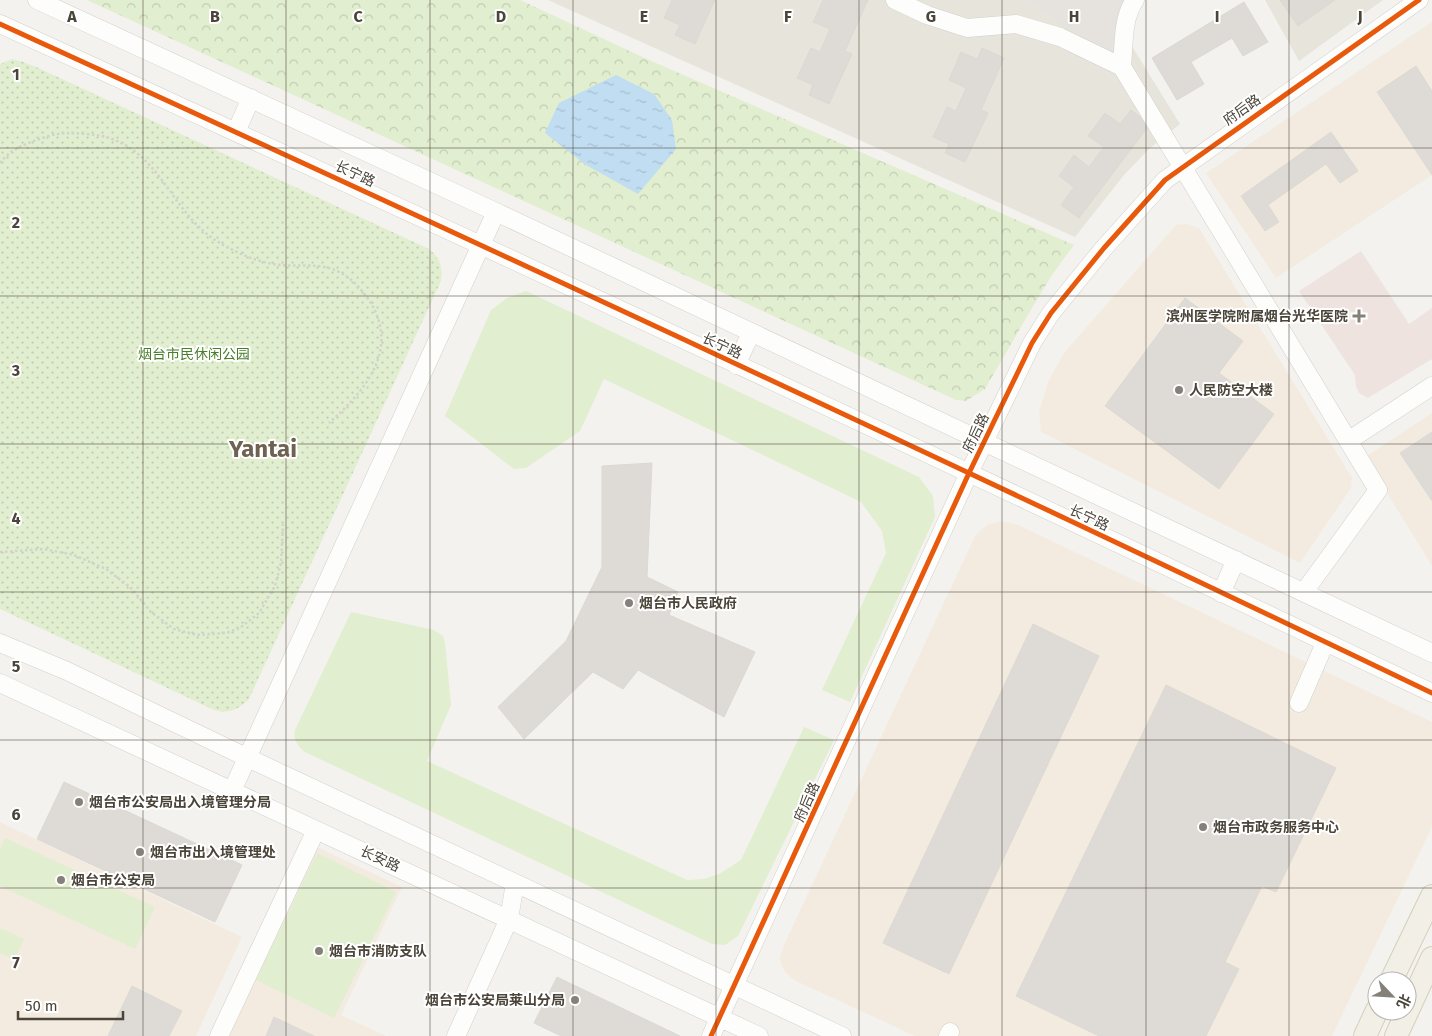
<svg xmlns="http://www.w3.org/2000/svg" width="1432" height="1036" viewBox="0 0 1432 1036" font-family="'Fira Sans','Noto Sans SC',sans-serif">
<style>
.residential{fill:#e7e4dc}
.commercial{fill:#f3ebdf}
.medical{fill:#eee3df}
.grass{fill:#e1eecf}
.forest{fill:url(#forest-crowns)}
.park{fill:url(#park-dots)}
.parking{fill:#e6e3df}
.water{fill:url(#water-ripples)}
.building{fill:#dedbd6;stroke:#dcd9d4}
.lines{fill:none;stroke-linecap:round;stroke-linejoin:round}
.minor-casing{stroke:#d2d0cb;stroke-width:19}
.major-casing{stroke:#d6cebb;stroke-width:24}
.path{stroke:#d3d2cc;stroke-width:2.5;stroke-dasharray:2.5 2.5;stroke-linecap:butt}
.minor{stroke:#fdfdfc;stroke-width:18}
.major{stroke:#f2efe6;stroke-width:22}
.cycleway-casing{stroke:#fff;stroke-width:8}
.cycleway{stroke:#e8590c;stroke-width:5}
.grid{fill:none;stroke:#4b4439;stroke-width:1;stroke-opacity:0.55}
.poi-dot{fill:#868178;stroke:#fff;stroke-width:2}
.labels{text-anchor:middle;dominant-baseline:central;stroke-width:4;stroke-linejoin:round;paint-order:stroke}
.street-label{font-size:14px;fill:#4b4439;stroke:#fff}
.poi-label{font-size:14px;font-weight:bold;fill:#4b4439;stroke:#fff;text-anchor:start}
.park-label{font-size:14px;fill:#4a7f2a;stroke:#fff}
.town-label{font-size:24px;font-weight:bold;fill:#6e6250;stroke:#fff}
.grid-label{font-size:16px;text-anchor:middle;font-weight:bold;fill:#4b4439;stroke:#fff;stroke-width:4;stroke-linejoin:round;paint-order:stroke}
</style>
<defs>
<pattern id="forest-crowns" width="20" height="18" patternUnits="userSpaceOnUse" patternTransform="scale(1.25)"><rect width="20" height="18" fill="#e1eecf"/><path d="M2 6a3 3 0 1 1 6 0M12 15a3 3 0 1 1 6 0" fill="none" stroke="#c3cdb2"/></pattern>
<pattern id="park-dots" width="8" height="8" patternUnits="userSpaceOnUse" patternTransform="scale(1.25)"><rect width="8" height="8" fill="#e1eecf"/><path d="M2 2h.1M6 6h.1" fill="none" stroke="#c3cdb2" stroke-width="1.8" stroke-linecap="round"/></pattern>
<pattern id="water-ripples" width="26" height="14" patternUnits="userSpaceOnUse" patternTransform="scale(1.25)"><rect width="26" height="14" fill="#c0ddf1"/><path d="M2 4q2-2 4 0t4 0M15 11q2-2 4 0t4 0" fill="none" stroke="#a6bfcf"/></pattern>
</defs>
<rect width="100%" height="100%" fill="#f4f2ee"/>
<path class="residential" d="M 548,0 L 1145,0 L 1137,13 L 1130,43 L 1180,124 L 1150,148 L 1124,175 L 1075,237 Z
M 1265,0 L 1383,0 L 1299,61 Z"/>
<path class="commercial" d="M 1432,22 L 1432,175 L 1276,278 L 1206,173 Z
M 1187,224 L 1199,228 L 1352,478 L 1351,488 L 1300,563 L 1041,432 L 1039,412 L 1048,382 L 1064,353 L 1176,225 Z
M 1432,413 L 1432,566 L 1365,457 Z
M 1003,521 L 1018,525 L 1432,722 L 1432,827 L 1332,1036 L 915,1036 L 794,980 L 785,972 L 781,964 L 780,957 L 783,947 L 975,536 L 982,529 L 989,524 Z
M 0,822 L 242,937 L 196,1036 L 0,1036 Z
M 317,847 L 402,887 L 341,1015 L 386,1036 L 227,1036 Z"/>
<path class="medical" d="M 1361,251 L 1409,324 L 1432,308 L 1432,359 L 1368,398 L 1359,393 L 1356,386 L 1355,375 L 1299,291 Z"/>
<path class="grass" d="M 526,291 L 919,477 L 933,496 L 935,517 L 850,702 L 822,690 L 886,553 L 882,531 L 861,502 L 604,379 L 580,431 L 526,468 L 514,469 L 445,416 L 491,310 L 507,298 Z
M 351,612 L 434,630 L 443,636 L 445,643 L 451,705 L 427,761 L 687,880 L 704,879 L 719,874 L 741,860 L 804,727 L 834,740 L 738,936 L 725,945 L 712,944 L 305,752 C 297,745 293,740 295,730 Z
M 5,838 L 155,907 L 135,949 L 0,886 L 0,849 Z
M 317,853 L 396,892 L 334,1018 L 256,980 Z
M 0,928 L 24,939 L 14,960 L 0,953 Z"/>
<path class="forest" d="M 87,0 L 520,0 L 649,60 L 1074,245 L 1052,275 L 1032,308 L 985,389 L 966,401 L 956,400 Z"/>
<path class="park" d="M 12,59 L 20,61 L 34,66 L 427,248 C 439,256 443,266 441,281 L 249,699 C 238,710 229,714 214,710 L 0,609 L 0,64 Z"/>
<path class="parking" d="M 1029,0 L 1127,0 L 1118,20 L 1110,59 Z"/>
<path class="water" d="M 616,75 L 654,94 L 672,120 L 676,149 L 638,194 L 586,165 L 545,133 L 559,103 Z"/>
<path class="building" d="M 672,0 L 715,0 L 695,44 L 675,35 L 680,25 L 664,18 Z
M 823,0 L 868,0 L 845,51 L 852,54 L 829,104 L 809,95 L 813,85 L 797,78 L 811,48 L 820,52 L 830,29 L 813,22 Z
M 1280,0 L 1335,0 L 1298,26 Z
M 1244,2 L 1268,42 L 1243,56 L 1232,38 L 1191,62 L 1204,84 L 1177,100 L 1152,58 Z
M 982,48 L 1004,58 L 981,110 L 988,113 L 965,162 L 945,153 L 949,144 L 933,137 L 947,107 L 956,111 L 966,88 L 949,80 L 961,52 L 977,59 Z
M 1416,66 L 1432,91 L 1432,175 L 1377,92 Z
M 1131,110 L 1140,117 L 1147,128 L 1079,218 L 1061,205 L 1074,187 L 1059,176 L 1074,155 L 1089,167 L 1104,147 L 1088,136 L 1105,113 L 1120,124 Z
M 1331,132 L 1358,171 L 1340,183 L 1326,164 L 1268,205 L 1279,222 L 1265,231 L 1241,196 Z
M 1185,298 L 1243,341 L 1219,373 L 1274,414 L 1219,489 L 1105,406 Z
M 1432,432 L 1432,501 L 1400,453 Z
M 652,463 L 647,577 L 678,592 L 669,615 L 755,652 L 724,717 L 638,670 L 623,689 L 593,672 L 524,739 L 498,707 L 566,641 L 602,567 L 602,466 Z
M 1033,624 L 1099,656 L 949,974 L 883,943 Z
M 1166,685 L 1336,768 L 1276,892 L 1262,886 L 1225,962 L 1239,969 L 1206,1036 L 1099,1036 L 1016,996 Z
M 64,782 L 242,865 L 215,922 L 37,839 Z
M 557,977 L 680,1036 L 561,1036 L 534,1023 Z
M 132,986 L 182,1011 L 169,1036 L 108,1036 Z
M 274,1017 L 314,1036 L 266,1036 Z"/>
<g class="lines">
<defs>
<path id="minor" d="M 37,0 L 496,212 L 1432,653
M 895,0 L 927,15 L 967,28 L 1016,24 L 1060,37 L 1122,67
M 1135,0 C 1122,18 1124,46 1122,67 L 1378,490 L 1304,592
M 0,24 C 479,243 957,465 1432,693
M 236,132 L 251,98
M 736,365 L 751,333
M 1348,441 L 1432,386
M 1221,593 L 1236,560
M 0,643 L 67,671 L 248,758 L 842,1036
M 0,683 L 759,1036
M 1299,703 L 1325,643
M 232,791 L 496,212
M 219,1036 L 316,830
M 456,1036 L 509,919 L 515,883
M 711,1036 L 969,473 L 1032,343 L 1051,313 L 1104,248 L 1165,180 L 1419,0
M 948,1036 L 950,1032"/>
<path id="major" d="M 1391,981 L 1432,896
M 1365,1036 L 1377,1010
M 1396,1036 L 1432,958"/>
</defs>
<use href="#minor" class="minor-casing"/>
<use href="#major" class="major-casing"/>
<path class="path" d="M 0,163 C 11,148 32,141 49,136 C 62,132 73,133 86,134 C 160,138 167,213 220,243 C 237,253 259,263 280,265 C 299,267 320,262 339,272 C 352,278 361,289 369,300 C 401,349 365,391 329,423
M 0,552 L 44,549 L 74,555 L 106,569 L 130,587 L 151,612 L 174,629 L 197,635 L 226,633 L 240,628 L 259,613 L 275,586 L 281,563 L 283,524"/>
<use href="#minor" class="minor"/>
<use href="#major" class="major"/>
<defs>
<path id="cycleway" d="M 0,24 C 479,243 957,465 1432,693
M 711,1036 L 969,473 L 1032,343 L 1051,313 L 1104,248 L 1165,180 L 1419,0"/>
</defs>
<use href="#cycleway" class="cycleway-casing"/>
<use href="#cycleway" class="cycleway"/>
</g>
<path class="grid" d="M 143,0 L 143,1036M 286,0 L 286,1036M 430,0 L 430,1036M 573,0 L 573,1036M 716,0 L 716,1036M 859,0 L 859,1036M 1002,0 L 1002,1036M 1146,0 L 1146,1036M 1289,0 L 1289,1036M 0,148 L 1432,148M 0,296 L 1432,296M 0,444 L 1432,444M 0,592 L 1432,592M 0,740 L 1432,740M 0,888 L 1432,888"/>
<g class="poi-dot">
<path d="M1356.5 308.5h5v5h5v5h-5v5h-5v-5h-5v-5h5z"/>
<circle cx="1179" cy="390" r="5"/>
<circle cx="629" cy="603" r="5"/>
<circle cx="79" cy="802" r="5"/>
<circle cx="1203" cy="827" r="5"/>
<circle cx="140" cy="852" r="5"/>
<circle cx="61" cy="880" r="5"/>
<circle cx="319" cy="951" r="5"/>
<circle cx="575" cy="1000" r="5"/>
</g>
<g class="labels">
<g class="street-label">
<text transform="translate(1242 110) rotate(-35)">府后路</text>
<text transform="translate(355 174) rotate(25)">长宁路</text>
<text transform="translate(722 346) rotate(25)">长宁路</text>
<text transform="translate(976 433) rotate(-64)">府后路</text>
<text transform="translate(1089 518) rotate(25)">长宁路</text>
<text transform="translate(807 802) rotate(-66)">府后路</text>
<text transform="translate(380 859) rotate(25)">长安路</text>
</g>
<g class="poi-label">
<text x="1348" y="316" text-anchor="end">滨州医学院附属烟台光华医院</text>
<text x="1189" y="390">人民防空大楼</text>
<text x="639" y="603">烟台市人民政府</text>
<text x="89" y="802">烟台市公安局出入境管理分局</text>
<text x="1213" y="827">烟台市政务服务中心</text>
<text x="150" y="852">烟台市出入境管理处</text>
<text x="71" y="880">烟台市公安局</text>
<text x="329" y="951">烟台市消防支队</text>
<text x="565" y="1000" text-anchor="end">烟台市公安局莱山分局</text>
</g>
<g class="park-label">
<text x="194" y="354">烟台市民休闲公园</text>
</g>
<g class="town-label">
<text x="263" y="449">Yantai</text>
</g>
</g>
<g class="grid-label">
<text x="72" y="22">A</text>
<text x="215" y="22">B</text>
<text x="358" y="22">C</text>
<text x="501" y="22">D</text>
<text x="644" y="22">E</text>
<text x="788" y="22">F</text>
<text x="931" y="22">G</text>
<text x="1074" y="22">H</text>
<text x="1217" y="22">I</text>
<text x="1360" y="22">J</text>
<text x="16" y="80">1</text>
<text x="16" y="228">2</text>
<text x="16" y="376">3</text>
<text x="16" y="524">4</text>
<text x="16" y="672">5</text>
<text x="16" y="820">6</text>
<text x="16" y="968">7</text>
</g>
<g transform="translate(1392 996) rotate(115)"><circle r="24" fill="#ffffff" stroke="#b7b4b0"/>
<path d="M0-4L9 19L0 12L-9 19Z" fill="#868178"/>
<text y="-8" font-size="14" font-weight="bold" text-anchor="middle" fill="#4b4439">北</text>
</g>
<path d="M18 1011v8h105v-8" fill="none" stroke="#4b4439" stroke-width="2.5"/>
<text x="25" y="1011" font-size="15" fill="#4b4439" stroke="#ffffff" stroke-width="4" paint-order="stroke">50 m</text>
</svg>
